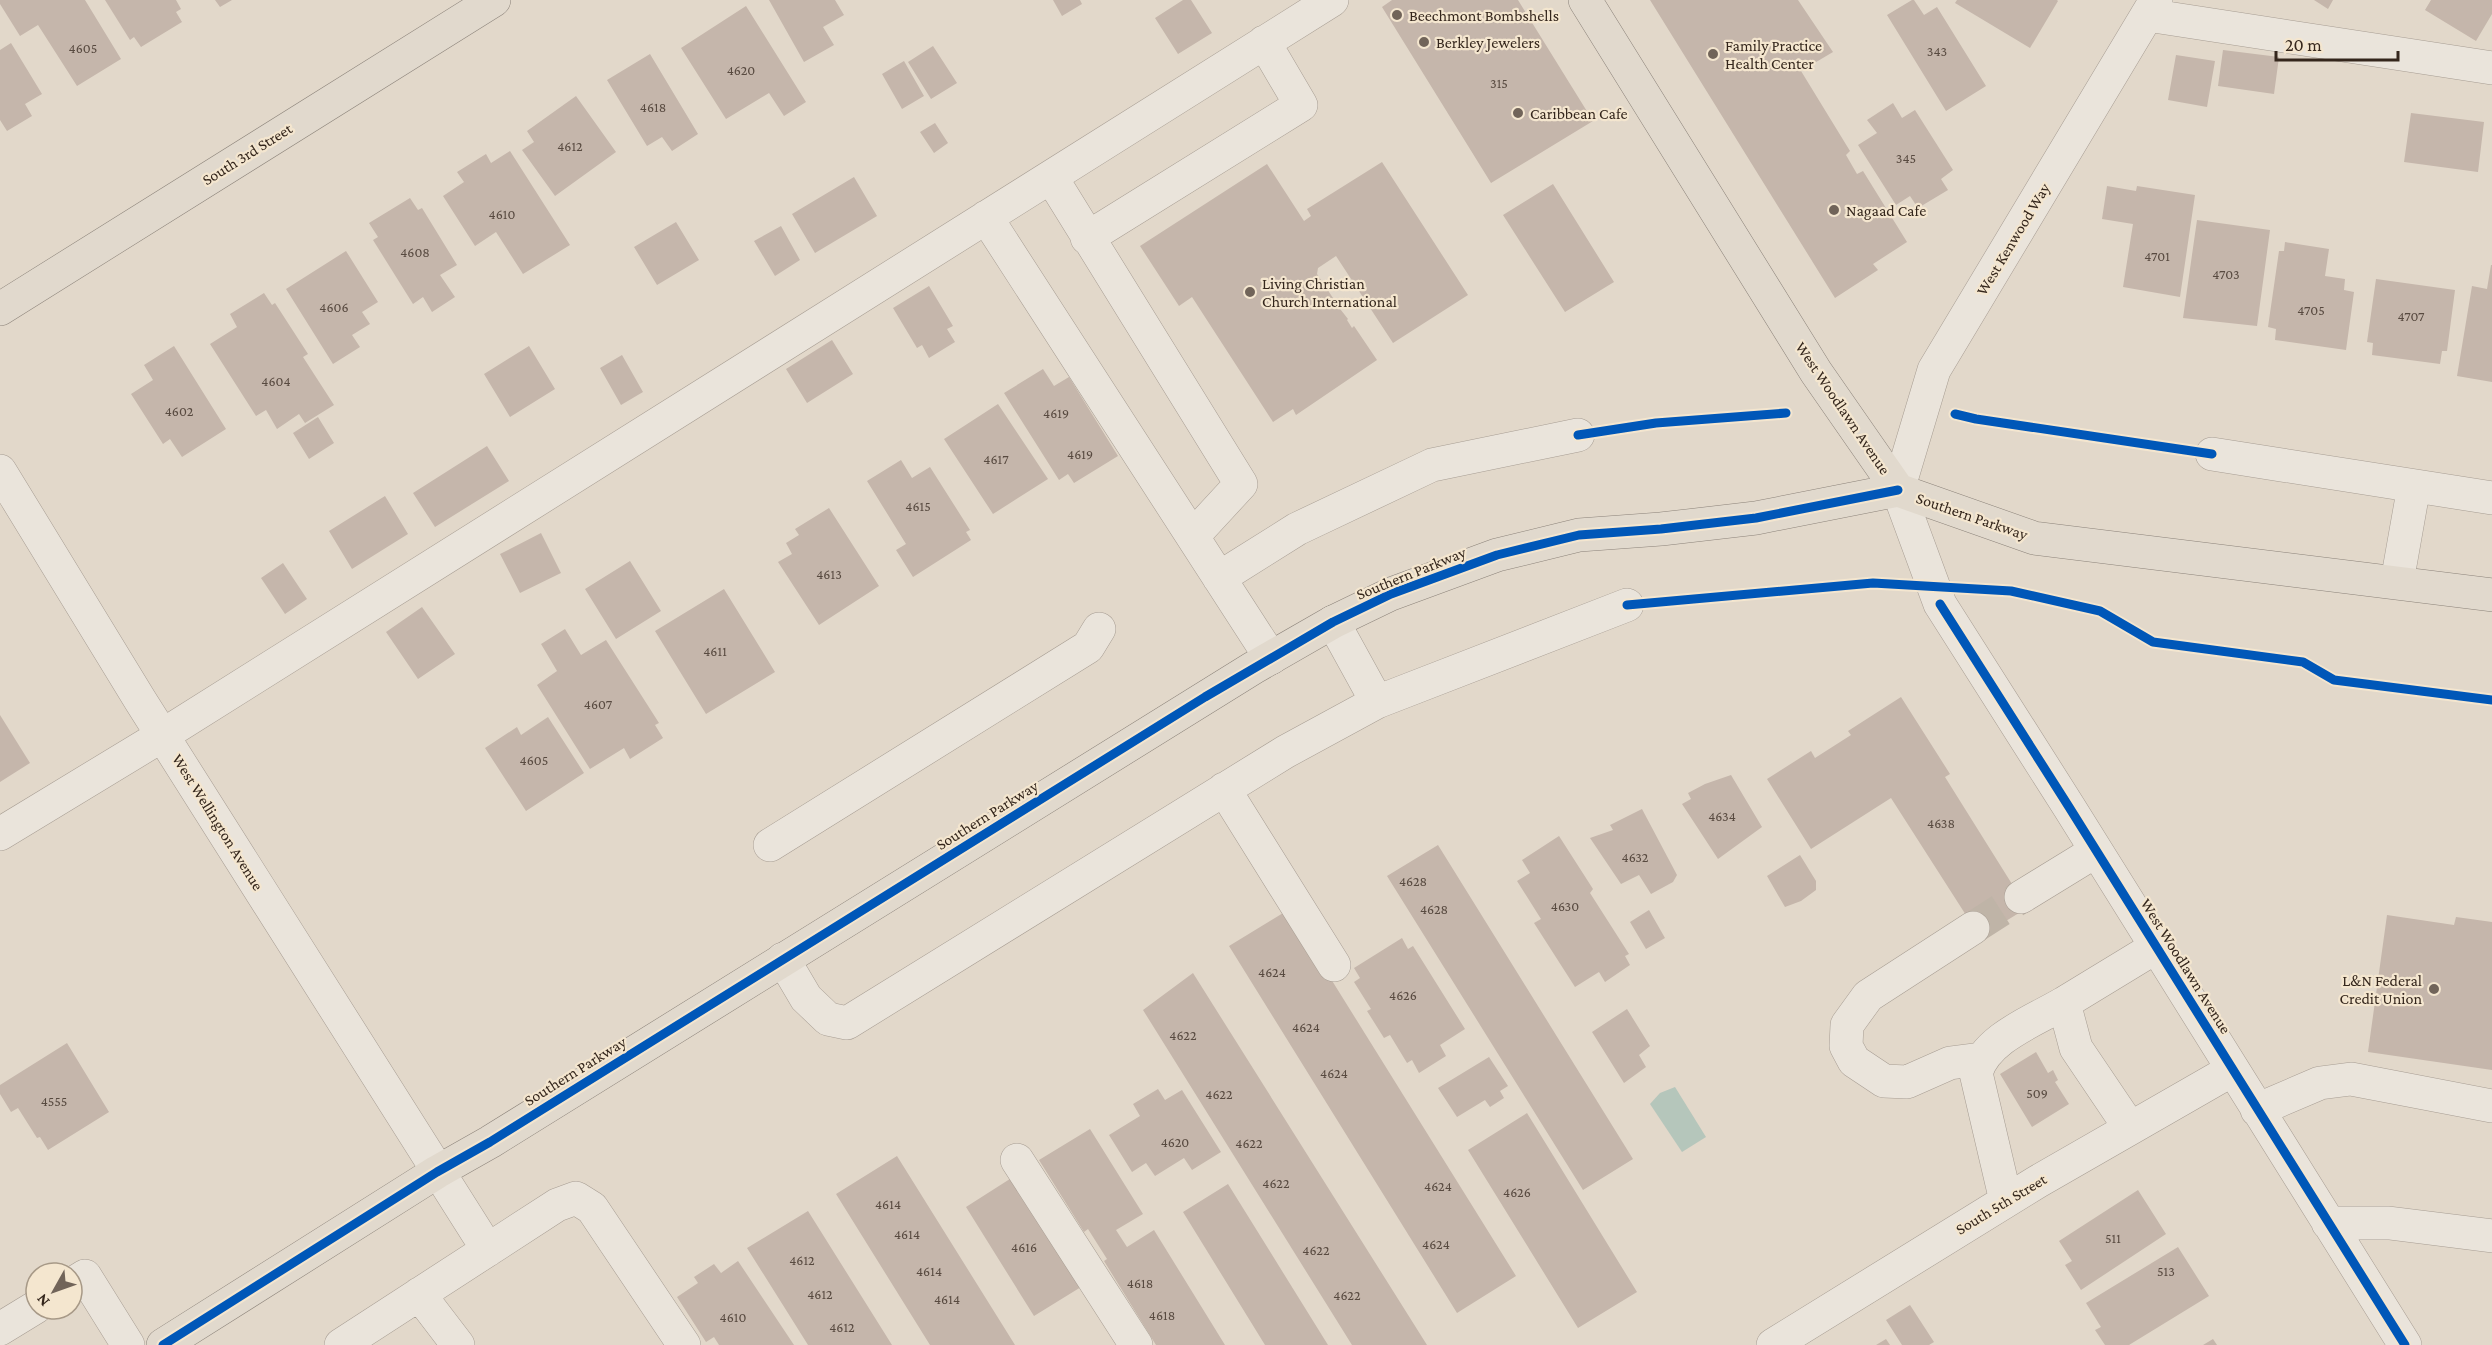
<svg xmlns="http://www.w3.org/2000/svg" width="2492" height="1345" viewBox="0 0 2492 1345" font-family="'Crimson Pro',serif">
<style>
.water{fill:#b5c6bb}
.building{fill:#c5b6ab}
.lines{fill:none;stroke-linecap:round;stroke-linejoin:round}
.minor-tunnel{stroke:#bfb4a7;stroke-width:33;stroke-dasharray:33 16;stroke-linecap:butt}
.minor-casing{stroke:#a79d93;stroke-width:34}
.major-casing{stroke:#8c837a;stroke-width:34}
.minor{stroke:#eae4db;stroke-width:33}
.major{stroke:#e1d9cd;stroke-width:33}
.cycleway-casing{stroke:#f4e6cf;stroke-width:13}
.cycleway{stroke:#0057b8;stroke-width:9}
.poi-dot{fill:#716459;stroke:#f4e6cf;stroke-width:2}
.labels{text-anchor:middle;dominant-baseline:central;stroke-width:4.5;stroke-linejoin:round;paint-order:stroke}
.number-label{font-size:14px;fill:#584a40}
.poi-label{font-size:16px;fill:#34261c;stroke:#f4e6cf;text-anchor:start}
.street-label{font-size:16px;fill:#34261c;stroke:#f4e6cf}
</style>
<rect width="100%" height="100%" fill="#e2d8ca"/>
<path class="water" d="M 1675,1087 L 1706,1137 L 1682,1152 L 1650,1104 L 1660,1093 Z"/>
<path class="building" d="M 0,0 L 85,0 L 121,59 L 77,86 L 38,25 L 20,36 L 0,4 Z
M 105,0 L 176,0 L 181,9 L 176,12 L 182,22 L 141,47 L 134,37 L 130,40 Z
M 215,0 L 232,0 L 220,7 Z
M 769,0 L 835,0 L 844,15 L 823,27 L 834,45 L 804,62 Z
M 1053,0 L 1080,0 L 1082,4 L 1062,16 Z
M 1183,0 L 1191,0 L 1212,33 L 1178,54 L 1155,18 Z
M 1392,0 L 1518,0 L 1593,121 L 1491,183 L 1382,7 Z
M 1650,0 L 1798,0 L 1833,52 L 1801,71 L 1850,151 L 1846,155 L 1857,174 L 1863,171 L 1907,242 L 1873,264 L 1878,270 L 1835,298 Z
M 1912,0 L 1914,0 L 1924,15 L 1937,7 L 1986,86 L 1946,111 L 1887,15 Z
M 1957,0 L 2057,0 L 2058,1 L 2030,48 L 1955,3 Z
M 2314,0 L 2333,0 L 2328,9 Z
M 2431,0 L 2492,0 L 2492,14 L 2476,41 L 2425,10 Z
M 746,6 L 806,102 L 784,116 L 769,93 L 726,119 L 681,48 Z
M 11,43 L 42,94 L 25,104 L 32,116 L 7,131 L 0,120 L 0,50 Z
M 933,46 L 957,83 L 931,99 L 908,62 Z
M 2223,50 L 2279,57 L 2274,94 L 2218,86 Z
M 650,54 L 698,134 L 672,151 L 662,137 L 647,146 L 607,80 Z
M 2176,55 L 2215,61 L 2207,107 L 2168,100 Z
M 904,61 L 924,96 L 902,109 L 882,74 Z
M 576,96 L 616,152 L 555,196 L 522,150 L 534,142 L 527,131 Z
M 1893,103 L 1902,118 L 1915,110 L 1953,170 L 1941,179 L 1948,190 L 1918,208 L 1910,196 L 1896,205 L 1858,145 L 1877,133 L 1867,120 Z
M 2411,113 L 2484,122 L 2478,172 L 2404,162 Z
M 935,123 L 948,143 L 934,153 L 920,132 Z
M 510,151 L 570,245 L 523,274 L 496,232 L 475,246 L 443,196 L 464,182 L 457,172 L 486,154 L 491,163 Z
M 1382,162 L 1468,295 L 1393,343 L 1336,256 L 1318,268 L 1317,274 L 1325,286 L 1326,285 L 1329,288 L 1327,289 L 1335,301 L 1339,304 L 1337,305 L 1348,319 L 1347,320 L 1352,328 L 1354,326 L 1377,360 L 1296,415 L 1293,409 L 1273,422 L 1192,297 L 1179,306 L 1140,246 L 1267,164 L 1304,221 L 1311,216 L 1307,209 Z
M 854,177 L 877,216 L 815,253 L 792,214 Z
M 1553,184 L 1614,282 L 1565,312 L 1503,215 Z
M 2107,186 L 2136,191 L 2137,186 L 2195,195 L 2180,297 L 2123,287 L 2133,224 L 2102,219 Z
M 410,198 L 418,210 L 422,208 L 457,265 L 440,275 L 455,297 L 432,312 L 423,297 L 413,304 L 373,240 L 378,237 L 369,223 Z
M 2197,220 L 2270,230 L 2257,326 L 2183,318 Z
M 676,222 L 699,260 L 657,285 L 634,247 Z
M 781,226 L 800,260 L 775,276 L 754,241 Z
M 2285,242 L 2329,249 L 2325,276 L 2345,279 L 2344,290 L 2354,292 L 2346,350 L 2275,340 L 2276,329 L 2268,327 L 2279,251 L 2284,251 Z
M 346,251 L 378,302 L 362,312 L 370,324 L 352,335 L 360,347 L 333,364 L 286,289 Z
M 2491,265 L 2492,265 L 2492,382 L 2457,376 L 2472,286 L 2487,289 Z
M 2376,279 L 2455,290 L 2447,351 L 2442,351 L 2440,364 L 2372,355 L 2373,343 L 2367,342 Z
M 929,286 L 953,326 L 947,329 L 955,342 L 929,358 L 922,345 L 917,348 L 893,308 Z
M 264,293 L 272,305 L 275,303 L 308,354 L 303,357 L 334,405 L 305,423 L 299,414 L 277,429 L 266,410 L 256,416 L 210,344 L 237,327 L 230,314 Z
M 832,340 L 853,374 L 807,403 L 786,369 Z
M 174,346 L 226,429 L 182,457 L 170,439 L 163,444 L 131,394 L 153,380 L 144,365 Z
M 529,346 L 555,389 L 510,417 L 484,374 Z
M 622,355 L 643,392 L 621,405 L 600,368 Z
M 1043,369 L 1054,386 L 1069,377 L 1118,456 L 1074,483 L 1068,474 L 1059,480 L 1004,393 Z
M 998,404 L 1048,479 L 993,514 L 944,439 Z
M 318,417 L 334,443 L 309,459 L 293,433 Z
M 487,446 L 509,481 L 435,527 L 413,493 Z
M 901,460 L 912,478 L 930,467 L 970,530 L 966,532 L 971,540 L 913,577 L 896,550 L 906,544 L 867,481 Z
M 385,496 L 408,534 L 352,569 L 329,531 Z
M 829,508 L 879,586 L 819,625 L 778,562 L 792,554 L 786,543 L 799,535 L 795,529 Z
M 541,533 L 561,573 L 520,593 L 500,554 Z
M 630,561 L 661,611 L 616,639 L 585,589 Z
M 283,563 L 307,599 L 285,614 L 261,578 Z
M 724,589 L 775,672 L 706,714 L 655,631 Z
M 422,607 L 455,654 L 418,679 L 386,632 Z
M 565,629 L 581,655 L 606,640 L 659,723 L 655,725 L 663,738 L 630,759 L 624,748 L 590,769 L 537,685 L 557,671 L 541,644 Z
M 1901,697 L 1950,774 L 1945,777 L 2027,908 L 1980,937 L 1891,798 L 1811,849 L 1767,779 L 1811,751 L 1815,758 L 1851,735 L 1848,731 Z
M 0,715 L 30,763 L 0,782 Z
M 548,717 L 584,773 L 526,811 L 485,748 L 517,727 L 521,735 Z
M 1731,775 L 1762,827 L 1718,859 L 1682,804 L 1691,799 L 1688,793 L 1705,784 Z
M 1642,809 L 1677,875 L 1673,882 L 1651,894 L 1639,875 L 1621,884 L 1590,838 L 1613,830 L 1610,825 Z
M 1559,836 L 1593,889 L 1590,893 L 1629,954 L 1625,956 L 1630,965 L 1605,982 L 1599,972 L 1575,987 L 1534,923 L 1541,919 L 1517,881 L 1530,873 L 1522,860 Z
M 1438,845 L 1633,1159 L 1583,1190 L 1387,876 Z
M 1800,855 L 1816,881 L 1816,890 L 1801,901 L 1785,907 L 1767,876 Z
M 1288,910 L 1516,1276 L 1457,1313 L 1229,946 Z
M 1649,910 L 1665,938 L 1646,949 L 1630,922 Z
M 2387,915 L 2454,925 L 2456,917 L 2492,922 L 2492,1070 L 2368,1052 Z
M 1402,938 L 1408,949 L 1413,946 L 1465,1029 L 1440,1045 L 1446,1056 L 1419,1073 L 1412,1060 L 1407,1063 L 1390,1035 L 1384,1038 L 1367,1011 L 1371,1009 L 1354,982 L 1360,978 L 1354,968 Z
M 1193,973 L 1427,1345 L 1352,1345 L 1143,1010 Z
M 1627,1009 L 1650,1046 L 1639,1055 L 1646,1067 L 1624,1083 L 1592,1032 Z
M 67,1043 L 109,1112 L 48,1150 L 40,1137 L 37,1138 L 18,1108 L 11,1112 L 0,1094 L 0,1085 Z
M 2036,1052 L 2048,1073 L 2053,1070 L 2058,1080 L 2055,1082 L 2069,1104 L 2032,1127 L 2000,1074 Z
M 1489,1057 L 1508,1086 L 1500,1091 L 1504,1098 L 1490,1107 L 1485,1100 L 1457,1117 L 1438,1088 Z
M 1158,1089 L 1165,1100 L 1182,1090 L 1221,1152 L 1192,1170 L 1184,1158 L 1155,1176 L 1146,1163 L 1132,1172 L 1109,1135 L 1140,1116 L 1133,1104 Z
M 1527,1113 L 1637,1292 L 1578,1328 L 1468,1150 Z
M 1090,1129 L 1143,1214 L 1116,1230 L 1127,1247 L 1154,1230 L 1225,1345 L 1156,1345 L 1104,1261 L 1107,1259 L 1088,1229 L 1084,1232 L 1039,1160 Z
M 897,1156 L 1015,1345 L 930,1345 L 836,1194 Z
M 1013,1177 L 1081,1287 L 1034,1316 L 966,1207 Z
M 1228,1184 L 1328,1345 L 1265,1345 L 1183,1212 Z
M 2138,1190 L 2166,1234 L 2081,1290 L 2065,1265 L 2072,1261 L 2059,1241 Z
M 808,1211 L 892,1345 L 808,1345 L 747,1248 Z
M 2178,1247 L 2209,1296 L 2129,1345 L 2105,1345 L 2095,1330 L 2101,1327 L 2086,1303 Z
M 738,1261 L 794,1345 L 719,1345 L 714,1337 L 706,1342 L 677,1297 L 698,1283 L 694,1277 L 714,1264 L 721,1273 Z
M 1910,1305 L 1934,1342 L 1929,1345 L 1902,1345 L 1886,1320 Z
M 1886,1339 L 1890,1345 L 1876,1345 Z
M 2213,1339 L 2217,1345 L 2203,1345 Z"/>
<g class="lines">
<path class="minor-tunnel" d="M 1973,928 L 2021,897"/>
<defs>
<path id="minor" d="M 2156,0 L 1934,370 L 1898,490 L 1940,604 L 2069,807 L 2405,1345
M 2147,15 L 2492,68
M 1051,177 L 1241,484 L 1193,536
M 986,217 L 1271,658
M 1087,238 L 1301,105 L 1264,42
M 2212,454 L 2492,498
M 0,471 L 140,700 L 488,1250
M 1219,578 L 1297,529 L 1432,465 L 1578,435
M 2397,582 L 2414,486
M 1333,622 L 1377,702
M 1224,789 L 1334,965
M 0,834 L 163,735 L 1332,0
M 770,845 L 1088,647 L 1099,629
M 2021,897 L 2096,851
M 1973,928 L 1868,996 L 1847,1025 L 1846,1046 L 1854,1061 L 1884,1081 L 1907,1082 L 1950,1063 L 1981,1059
M 783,959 L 806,998 L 828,1019 L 847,1023 L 1285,752 L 1377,702 L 1627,605
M 2257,1110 L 2320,1083 L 2351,1079 L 2492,1106
M 2130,1128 L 2076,1048 L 2064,1003 L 2156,947
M 1017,1160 L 1136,1345
M 2006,1201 L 1976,1073 C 1986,1038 2034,1021 2064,1003
M 2328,1223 L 2389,1223 L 2492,1236
M 72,1284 L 85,1276 L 128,1345
M 419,1294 L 458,1345
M 0,1329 L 36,1307
M 341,1345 L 557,1205 L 576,1198 L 592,1208 L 684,1345
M 1773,1345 L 2037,1182 L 2232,1070"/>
<path id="major" d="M 1585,0 L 1816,372 L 1898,490
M 0,309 L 494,0
M 163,1345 L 437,1172 L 490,1142 L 1253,668 L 1333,622 L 1391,594 L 1497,555 L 1579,535 L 1661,529 L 1756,518 L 1898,490 L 2034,538 L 2492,595"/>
</defs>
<use href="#minor" class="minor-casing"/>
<use href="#major" class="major-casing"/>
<use href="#minor" class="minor"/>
<use href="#major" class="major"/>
<defs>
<path id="cycleway" d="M 1955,414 L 1976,419 L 2212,454
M 1578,435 L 1656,423 L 1786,413
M 1940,604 L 2069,807 L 2405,1345
M 1627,605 L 1873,583 L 2011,591 L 2100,611 L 2153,642 L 2303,662 L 2334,680 L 2492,700
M 163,1345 L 437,1172 L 490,1142 L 1205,697 L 1333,622 L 1391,594 L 1497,555 L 1579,535 L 1661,529 L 1756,518 L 1898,490"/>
</defs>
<use href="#cycleway" class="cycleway-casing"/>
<use href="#cycleway" class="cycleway"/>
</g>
<g class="poi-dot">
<circle cx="1397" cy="15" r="6"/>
<circle cx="1424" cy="42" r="6"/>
<circle cx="1713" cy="54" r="6"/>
<circle cx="1518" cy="113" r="6"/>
<circle cx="1834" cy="210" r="6"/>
<circle cx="1250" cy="292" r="6"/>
<circle cx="2434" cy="989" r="6"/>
</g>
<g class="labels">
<g class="number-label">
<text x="83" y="48">4605</text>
<text x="1937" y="51">343</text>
<text x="741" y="70">4620</text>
<text x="1499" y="83">315</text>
<text x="653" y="107">4618</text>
<text x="570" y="146">4612</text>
<text x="1906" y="158">345</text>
<text x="502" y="214">4610</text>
<text x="415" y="252">4608</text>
<text x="2157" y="256">4701</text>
<text x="2226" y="274">4703</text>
<text x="334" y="307">4606</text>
<text x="2311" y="310">4705</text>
<text x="2411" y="316">4707</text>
<text x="276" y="381">4604</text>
<text x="179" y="411">4602</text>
<text x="1056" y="413">4619</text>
<text x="1080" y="454">4619</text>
<text x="996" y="459">4617</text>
<text x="918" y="506">4615</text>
<text x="829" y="574">4613</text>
<text x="715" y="651">4611</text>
<text x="598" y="704">4607</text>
<text x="534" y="760">4605</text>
<text x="1722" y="816">4634</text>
<text x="1941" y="823">4638</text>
<text x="1635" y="857">4632</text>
<text x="1413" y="881">4628</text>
<text x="1565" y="906">4630</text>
<text x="1434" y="909">4628</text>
<text x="1272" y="972">4624</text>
<text x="1403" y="995">4626</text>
<text x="1306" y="1027">4624</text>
<text x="1183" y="1035">4622</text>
<text x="1334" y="1073">4624</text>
<text x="2037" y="1093">509</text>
<text x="1219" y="1094">4622</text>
<text x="54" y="1101">4555</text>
<text x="1175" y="1142">4620</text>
<text x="1249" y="1143">4622</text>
<text x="1276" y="1183">4622</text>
<text x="1438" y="1186">4624</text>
<text x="1517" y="1192">4626</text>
<text x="888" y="1204">4614</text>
<text x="907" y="1234">4614</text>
<text x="2113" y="1238">511</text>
<text x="1436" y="1244">4624</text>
<text x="1024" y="1247">4616</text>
<text x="1316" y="1250">4622</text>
<text x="802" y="1260">4612</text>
<text x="929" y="1271">4614</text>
<text x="2166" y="1271">513</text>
<text x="1140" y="1283">4618</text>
<text x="820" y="1294">4612</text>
<text x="1347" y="1295">4622</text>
<text x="947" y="1299">4614</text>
<text x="1162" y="1315">4618</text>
<text x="733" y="1317">4610</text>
<text x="842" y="1327">4612</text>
</g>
<g class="poi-label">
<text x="1409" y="15">Beechmont Bombshells</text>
<text x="1436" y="42">Berkley Jewelers</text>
<text x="1725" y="45">Family Practice<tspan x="1725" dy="18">Health Center</tspan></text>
<text x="1530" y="113">Caribbean Cafe</text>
<text x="1846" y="210">Nagaad Cafe</text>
<text x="1262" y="283">Living Christian<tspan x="1262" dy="18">Church International</tspan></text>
<text x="2422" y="980" text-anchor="end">L&amp;N Federal<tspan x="2422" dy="18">Credit Union</tspan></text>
</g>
<g class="street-label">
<text transform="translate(247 154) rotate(-32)">South 3rd Street</text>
<text transform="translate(2013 239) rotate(-59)">West Kenwood Way</text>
<text transform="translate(1843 408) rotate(56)">West Woodlawn Avenue</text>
<text transform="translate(1972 516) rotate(19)">Southern Parkway</text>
<text transform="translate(1411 573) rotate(-22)">Southern Parkway</text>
<text transform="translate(987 815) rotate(-32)">Southern Parkway</text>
<text transform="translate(218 822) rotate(58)">West Wellington Avenue</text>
<text transform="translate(2186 966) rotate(58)">West Woodlawn Avenue</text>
<text transform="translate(575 1071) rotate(-32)">Southern Parkway</text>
<text transform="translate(2001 1204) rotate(-31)">South 5th Street</text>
</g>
</g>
<g transform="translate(54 1291) rotate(230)"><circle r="28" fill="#f4e6cf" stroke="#a79987" stroke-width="1.5"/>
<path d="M0-4.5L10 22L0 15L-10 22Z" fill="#716459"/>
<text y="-9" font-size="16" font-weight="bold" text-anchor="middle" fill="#34261c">N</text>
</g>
<path d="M2276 51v9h122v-9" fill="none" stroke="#34261c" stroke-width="3"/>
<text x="2285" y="51" font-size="18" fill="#34261c" stroke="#f4e6cf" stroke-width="4.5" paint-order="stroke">20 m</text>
</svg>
